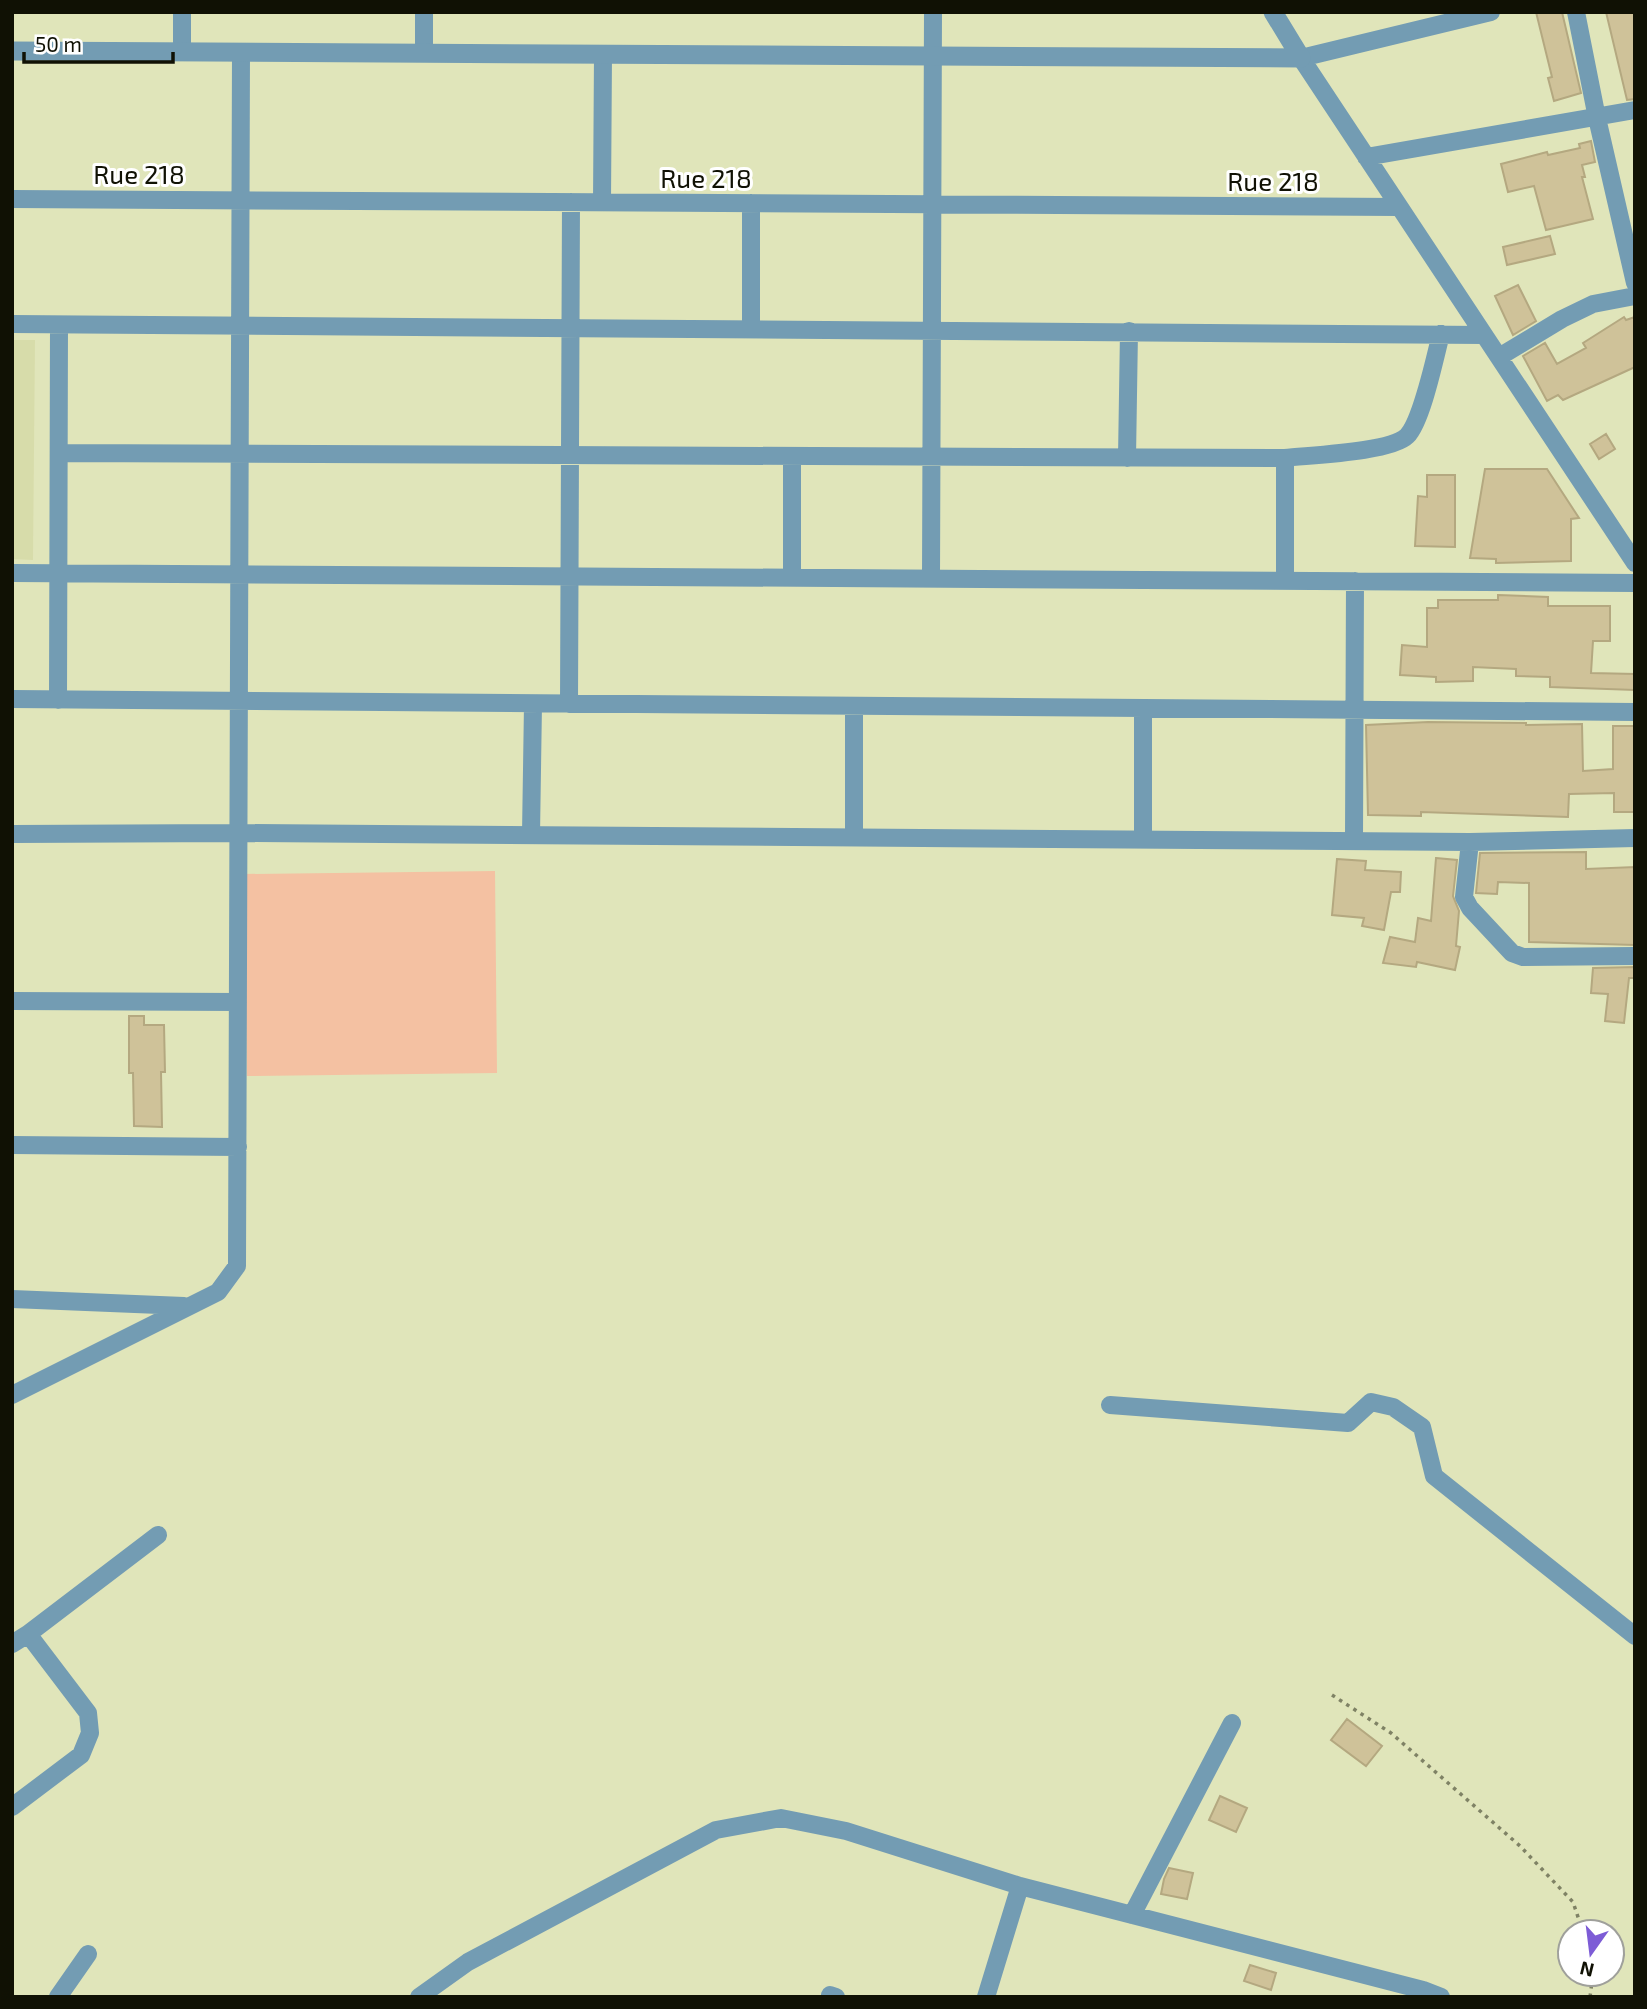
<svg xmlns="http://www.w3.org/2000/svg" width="1647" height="2009" viewBox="0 0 1647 2009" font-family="'Exo 2',sans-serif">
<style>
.built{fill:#d7dcaa}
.green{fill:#f4c1a2}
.building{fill:#cfc299;stroke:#b4a880;stroke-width:2}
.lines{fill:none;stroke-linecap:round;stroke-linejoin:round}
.path{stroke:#7f8265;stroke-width:3.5;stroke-dasharray:3.5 5;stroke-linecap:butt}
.minor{stroke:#739cb3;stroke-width:18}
.tertiary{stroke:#739cb3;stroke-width:19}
.labels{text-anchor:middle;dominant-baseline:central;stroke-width:6;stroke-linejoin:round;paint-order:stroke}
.street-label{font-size:26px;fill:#101104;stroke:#fff}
</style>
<rect width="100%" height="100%" fill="#e0e5ba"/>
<path class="built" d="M 12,340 L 35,340 L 33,560 L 12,559 Z"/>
<path class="green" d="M 495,871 L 497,1073 L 247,1076 L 244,874 Z"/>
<path class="building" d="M 1536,12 L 1562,12 L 1581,93 L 1554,101 L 1548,78 L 1552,77 Z
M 1606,12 L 1635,12 L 1635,99 L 1627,100 Z
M 1591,141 L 1595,162 L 1582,165 L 1585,177 L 1582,177 L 1593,219 L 1546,230 L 1534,186 L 1508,192 L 1501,164 L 1547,152 L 1548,155 L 1580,148 L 1579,144 Z
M 1550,236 L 1555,254 L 1507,265 L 1503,247 Z
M 1518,285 L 1536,321 L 1513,335 L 1495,296 Z
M 1624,317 L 1626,320 L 1635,317 L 1635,367 L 1563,400 L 1558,395 L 1547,401 L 1523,356 L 1545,343 L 1557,364 L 1586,348 L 1583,343 Z
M 1606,434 L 1615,449 L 1599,459 L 1590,444 Z
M 1485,469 L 1547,469 L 1579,518 L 1571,519 L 1571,561 L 1496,563 L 1496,559 L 1470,558 Z
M 1427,475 L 1455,475 L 1455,547 L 1415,546 L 1418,496 L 1427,497 Z
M 1498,595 L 1548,597 L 1548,606 L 1610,606 L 1610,641 L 1593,641 L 1591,673 L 1635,674 L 1635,690 L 1550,687 L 1550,677 L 1516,676 L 1516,669 L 1473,667 L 1473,681 L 1436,682 L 1436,677 L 1400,675 L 1402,645 L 1427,647 L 1427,608 L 1438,608 L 1438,600 L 1498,600 Z
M 1428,722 L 1526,723 L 1526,725 L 1582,724 L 1583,771 L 1613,769 L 1613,726 L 1635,726 L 1635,812 L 1614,812 L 1614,793 L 1569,794 L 1568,817 L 1421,812 L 1421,816 L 1368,815 L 1366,725 Z
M 1586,852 L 1586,869 L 1635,867 L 1635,945 L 1529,942 L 1529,883 L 1498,882 L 1497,894 L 1476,893 L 1480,853 Z
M 1436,858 L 1457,860 L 1453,896 L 1459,911 L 1456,946 L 1460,947 L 1455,970 L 1417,962 L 1416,967 L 1383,963 L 1390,937 L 1415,942 L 1418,918 L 1431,921 Z
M 1337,859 L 1366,861 L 1365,870 L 1401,872 L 1400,892 L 1391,892 L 1384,930 L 1362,926 L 1364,918 L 1332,915 Z
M 1635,967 L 1635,978 L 1629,978 L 1624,1023 L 1605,1021 L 1608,994 L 1591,993 L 1593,968 Z
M 129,1016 L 144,1016 L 144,1025 L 164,1025 L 165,1072 L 161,1072 L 162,1127 L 134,1126 L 133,1073 L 129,1073 Z
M 1347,1719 L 1382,1746 L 1366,1766 L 1331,1740 Z
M 1220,1796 L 1247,1808 L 1236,1832 L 1209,1820 Z
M 1169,1868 L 1193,1873 L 1187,1899 L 1161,1894 L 1164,1879 Z
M 1250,1965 L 1276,1973 L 1271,1990 L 1244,1981 Z"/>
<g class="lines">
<path class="path" d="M 1332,1695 L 1391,1733 L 1520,1846 L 1573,1902 L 1583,1932
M 1590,1997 L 1593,1974"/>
<path class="minor" d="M 1491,12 L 1301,58 L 1635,563
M 1576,12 L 1597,118 L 1635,283
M 182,52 L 182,12
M 424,53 L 424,12
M 1366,157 L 1635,110
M 12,199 L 1399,207
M 602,202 L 603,54
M 12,324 L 1484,335
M 751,329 L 751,203
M 1499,357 L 1562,319 L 1593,304 L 1635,296
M 59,453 L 1285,458 C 1311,455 1391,452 1407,436 C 1422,421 1435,357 1441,334
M 1127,458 L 1129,331
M 1285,458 L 1285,580
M 12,573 L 1635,583
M 792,577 L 792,456
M 931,578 L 933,12
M 12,699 L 1635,712
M 58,700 L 59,325
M 569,704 L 571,202
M 12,834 L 238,833 L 1470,842 L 1635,838
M 531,835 L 533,704
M 854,837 L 854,706
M 1143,840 L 1143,708
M 1354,841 L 1355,581
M 1470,842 L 1464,897 L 1470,908 L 1512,953 L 1523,957 L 1635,956
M 12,1001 L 238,1002
M 12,1145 L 238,1147
M 12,1299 L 184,1306
M 12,1395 L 218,1292 L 237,1266 L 241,52
M 1110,1405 L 1348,1423 L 1371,1402 L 1393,1407 L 1422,1427 L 1434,1476 L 1635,1636
M 12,1644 L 28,1634 L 158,1535
M 12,1807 L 81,1755 L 90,1733 L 88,1713 L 28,1634
M 1132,1915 L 1232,1723
M 830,1995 L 836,1997
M 58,1997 L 88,1954
M 419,1997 L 468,1962 L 716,1830 L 781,1818 L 846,1831 L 1020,1886 L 1423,1990 L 1441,1997
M 986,1997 L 1020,1886"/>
<path class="tertiary" d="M 1273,12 L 1301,58
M 12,51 L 1301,58"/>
</g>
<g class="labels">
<g class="street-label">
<text x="139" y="173">Rue 218</text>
<text x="706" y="177">Rue 218</text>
<text x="1273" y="180">Rue 218</text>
</g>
</g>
<rect width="1647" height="2009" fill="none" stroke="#101104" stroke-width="28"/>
<g transform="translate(1591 1953) rotate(194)"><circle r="33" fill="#ffffff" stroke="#9fa09b" stroke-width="2"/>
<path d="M0-5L12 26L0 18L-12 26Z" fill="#7d5cd6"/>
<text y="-10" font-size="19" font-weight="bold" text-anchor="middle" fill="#101104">N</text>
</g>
<path d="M24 52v10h149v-10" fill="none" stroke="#101104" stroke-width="3.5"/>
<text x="35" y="52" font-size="21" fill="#101104" stroke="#ffffff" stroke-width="5" paint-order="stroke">50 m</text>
</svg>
